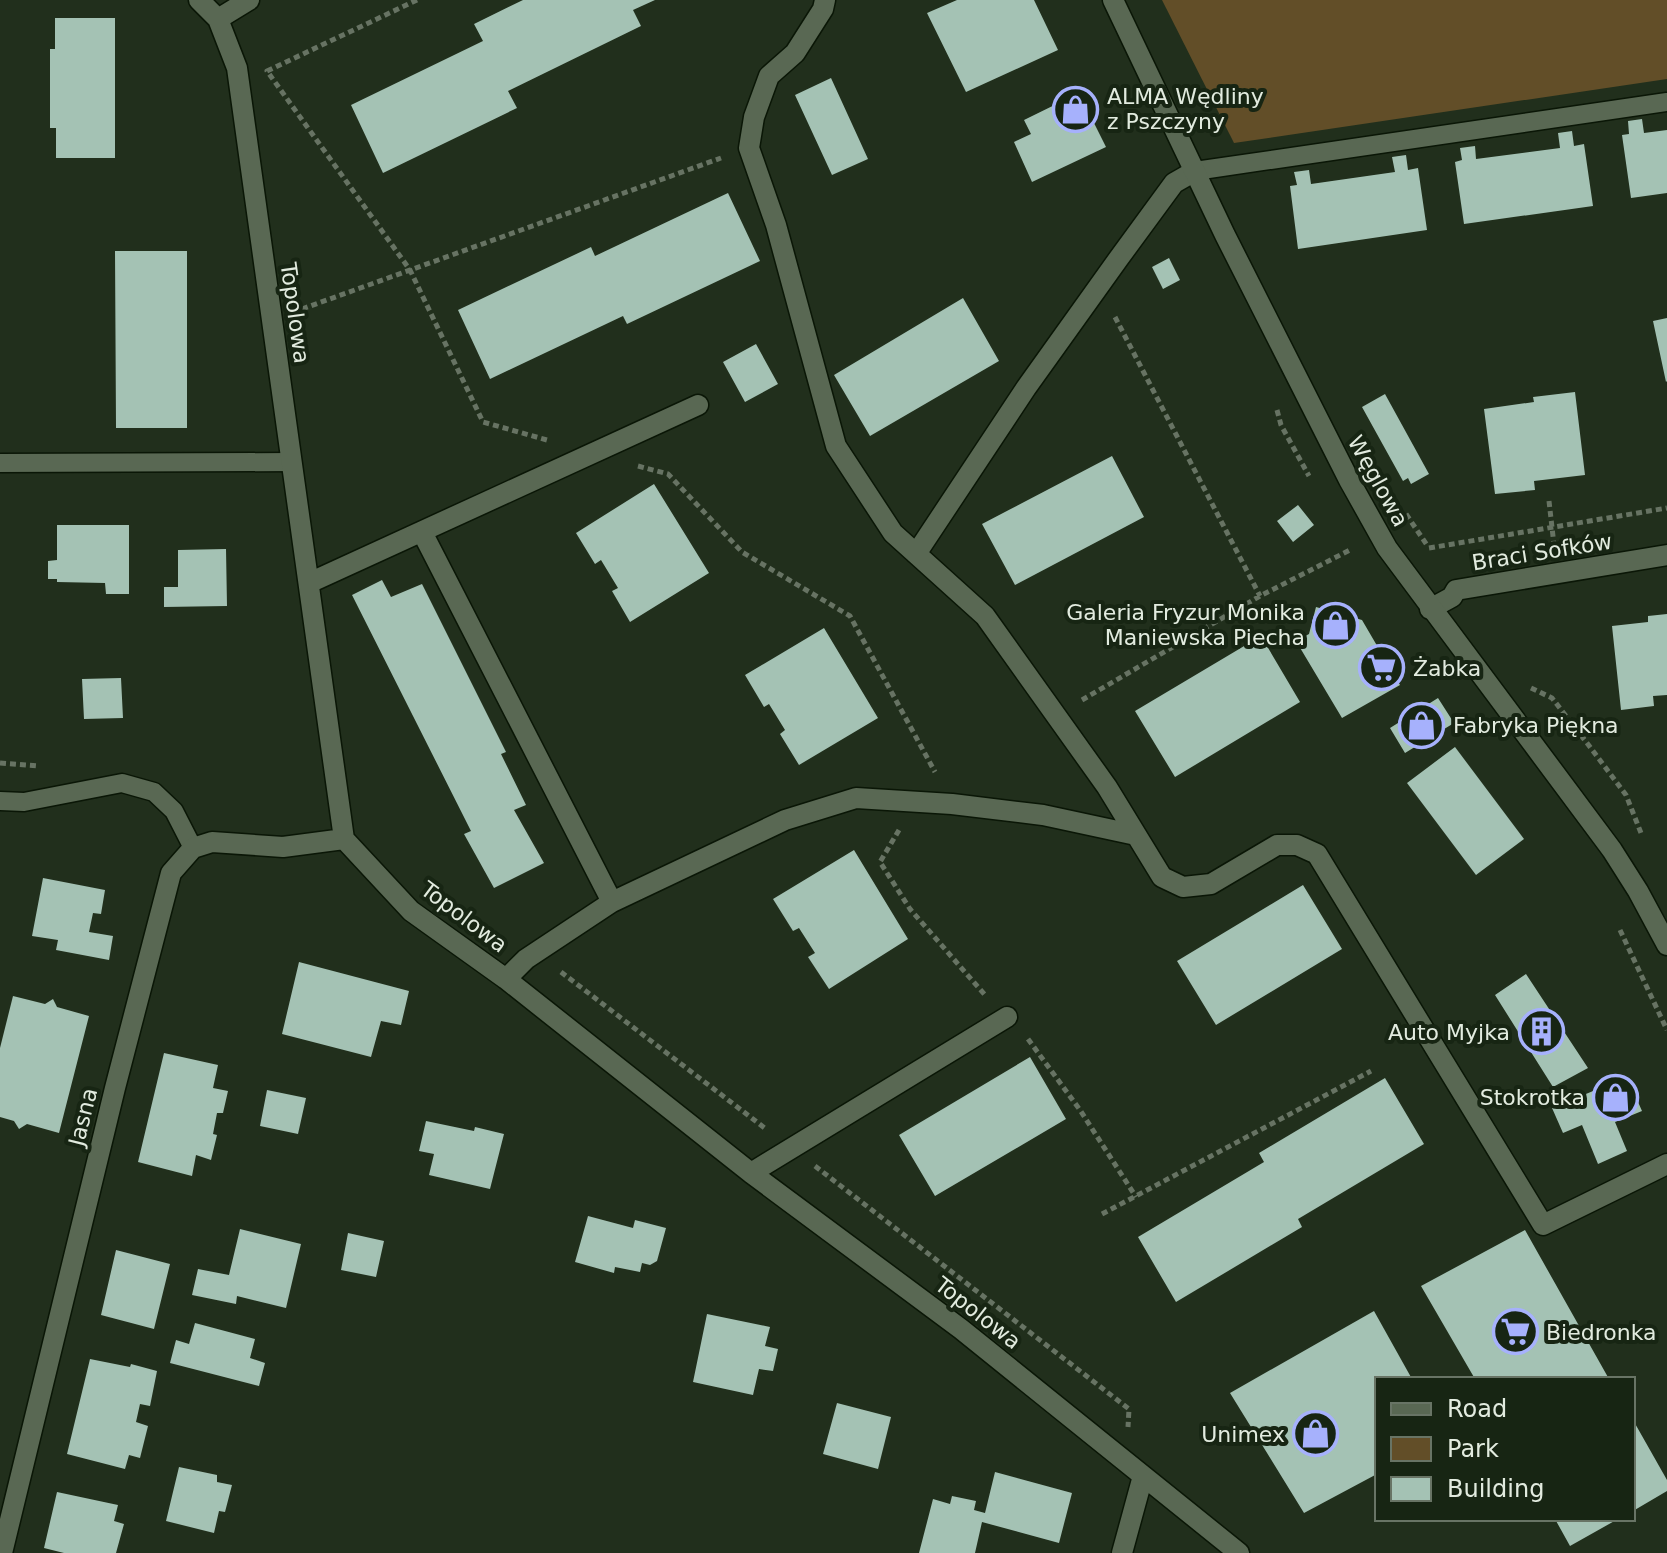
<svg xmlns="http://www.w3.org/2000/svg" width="1667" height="1553" viewBox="0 0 1667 1553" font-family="'DejaVu Sans',sans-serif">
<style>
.green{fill:#624e28}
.building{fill:#a4c2b4}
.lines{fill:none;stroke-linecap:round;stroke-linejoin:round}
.service-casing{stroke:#0a1606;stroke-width:21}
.minor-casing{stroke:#0a1606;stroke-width:23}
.tertiary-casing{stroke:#0a1606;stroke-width:23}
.path{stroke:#677363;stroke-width:5;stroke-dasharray:6 4;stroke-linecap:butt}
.service{stroke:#596853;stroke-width:18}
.minor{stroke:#596853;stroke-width:20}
.tertiary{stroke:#596853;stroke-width:20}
.labels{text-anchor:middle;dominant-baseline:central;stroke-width:8;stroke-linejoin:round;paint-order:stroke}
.poi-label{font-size:22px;fill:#e2ebdf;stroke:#172513;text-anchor:start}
.street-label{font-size:22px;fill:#e2ebdf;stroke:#172513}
</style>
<rect width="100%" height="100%" fill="#212f1c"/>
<path class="green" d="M 1162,0 L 1667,0 L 1667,79 L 1234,143 Z"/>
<path class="building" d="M 523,0 L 655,0 L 633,10 L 641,26 L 508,91 L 517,108 L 383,173 L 351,105 L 483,41 L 474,24 Z
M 957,0 L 1034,0 L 1058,50 L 966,92 L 927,13 Z
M 55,18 L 115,18 L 115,158 L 56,158 L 56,128 L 50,128 L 50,49 L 55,49 Z
M 831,78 L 868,159 L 832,175 L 795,95 Z
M 1079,93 L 1106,147 L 1032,182 L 1014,142 L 1031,134 L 1024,120 Z
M 1642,119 L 1644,133 L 1667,130 L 1667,193 L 1631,198 L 1622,135 L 1629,134 L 1628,121 Z
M 1572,131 L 1574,146 L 1584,144 L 1593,206 L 1464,224 L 1455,162 L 1462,160 L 1460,148 L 1475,146 L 1476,159 L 1560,148 L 1558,133 Z
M 1406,155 L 1408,170 L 1418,168 L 1427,230 L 1298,249 L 1290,186 L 1297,185 L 1294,172 L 1309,170 L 1311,184 L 1395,172 L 1392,157 Z
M 728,193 L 760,261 L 627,324 L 623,316 L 490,379 L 458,310 L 591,247 L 595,256 Z
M 115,251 L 187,251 L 187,428 L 116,428 Z
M 1169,258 L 1180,280 L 1163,289 L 1152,267 Z
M 963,298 L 999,361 L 870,436 L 834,375 Z
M 1667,318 L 1667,381 L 1666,382 L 1653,321 Z
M 756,344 L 778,384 L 745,402 L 723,362 Z
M 1575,392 L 1585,475 L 1534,481 L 1535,490 L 1495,494 L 1484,409 L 1534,402 L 1533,397 Z
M 1385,394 L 1429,474 L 1411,484 L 1408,478 L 1403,481 L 1362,407 Z
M 1112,456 L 1144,517 L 1015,585 L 982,524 Z
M 654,484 L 709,573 L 630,622 L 612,591 L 618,588 L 601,560 L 595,564 L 576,533 Z
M 1298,505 L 1314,525 L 1293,542 L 1277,521 Z
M 57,525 L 129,525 L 129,594 L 106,594 L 105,583 L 57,582 L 57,579 L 48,579 L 48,561 L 57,560 Z
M 226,549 L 227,606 L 164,607 L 164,587 L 178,587 L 178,550 Z
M 382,580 L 391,597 L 422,584 L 506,752 L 501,754 L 526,805 L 514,810 L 544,863 L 494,888 L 464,834 L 471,831 L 352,595 Z
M 1316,607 L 1362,620 L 1400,685 L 1342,718 L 1296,641 L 1309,634 Z
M 1667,614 L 1667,695 L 1653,696 L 1654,706 L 1621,710 L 1612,626 L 1648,622 L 1648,616 Z
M 824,628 L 878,718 L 799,765 L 780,734 L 785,730 L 769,704 L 764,707 L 745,675 Z
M 1261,636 L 1300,702 L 1175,777 L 1135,711 Z
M 121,678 L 123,718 L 84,719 L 82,679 Z
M 1438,698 L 1454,723 L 1405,753 L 1390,728 Z
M 1455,747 L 1524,839 L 1476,875 L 1407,783 Z
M 854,850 L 908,939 L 829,989 L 808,957 L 815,953 L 799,928 L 793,931 L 773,899 Z
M 43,878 L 105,890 L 101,914 L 93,913 L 89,932 L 113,936 L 109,960 L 56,950 L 58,940 L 32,936 Z
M 1303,885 L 1342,949 L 1216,1025 L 1177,961 Z
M 299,962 L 409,991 L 401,1025 L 381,1021 L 371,1057 L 282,1034 Z
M 1526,974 L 1588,1068 L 1553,1087 L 1495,995 Z
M 13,996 L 45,1004 L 53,999 L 57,1007 L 89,1016 L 59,1133 L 27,1124 L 19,1129 L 14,1121 L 0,1117 L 0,1048 Z
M 164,1053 L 218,1065 L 213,1088 L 228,1091 L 223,1113 L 217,1113 L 213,1134 L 217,1135 L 211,1160 L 196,1155 L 192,1176 L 138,1162 Z
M 1030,1057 L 1066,1119 L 935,1196 L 899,1135 Z
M 1627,1077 L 1642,1111 L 1615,1122 L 1627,1151 L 1598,1164 L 1582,1125 L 1563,1133 L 1552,1108 Z
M 1385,1078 L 1424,1144 L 1298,1219 L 1302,1227 L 1176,1302 L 1138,1237 L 1264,1162 L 1259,1153 Z
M 267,1090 L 306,1098 L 298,1134 L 260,1126 Z
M 426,1121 L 474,1131 L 475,1127 L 504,1134 L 490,1189 L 429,1175 L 434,1154 L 419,1151 Z
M 588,1216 L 633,1228 L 635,1220 L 666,1228 L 657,1261 L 650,1265 L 642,1263 L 640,1272 L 615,1267 L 614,1273 L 575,1262 Z
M 240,1229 L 301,1244 L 286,1308 L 237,1296 L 236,1304 L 192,1295 L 198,1269 L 229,1275 Z
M 1525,1230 L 1609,1379 L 1475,1379 L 1421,1286 Z
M 348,1233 L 384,1241 L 376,1277 L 341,1270 Z
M 116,1250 L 170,1264 L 154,1329 L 101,1315 Z
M 1374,1311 L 1412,1379 L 1377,1379 L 1377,1474 L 1304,1513 L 1230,1393 Z
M 707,1314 L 770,1327 L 765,1346 L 778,1349 L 773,1371 L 759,1369 L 753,1395 L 693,1382 Z
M 195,1323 L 255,1339 L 250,1358 L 265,1363 L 259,1386 L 170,1363 L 176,1340 L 189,1344 Z
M 90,1359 L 130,1367 L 131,1364 L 157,1371 L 150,1406 L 140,1404 L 136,1422 L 148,1426 L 140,1458 L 129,1455 L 125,1469 L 67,1454 Z
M 837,1403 L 891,1417 L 878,1469 L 823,1454 Z
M 1633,1420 L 1667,1480 L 1667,1491 L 1633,1511 Z
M 179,1467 L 217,1475 L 217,1482 L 232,1485 L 225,1512 L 219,1511 L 214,1533 L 166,1521 Z
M 995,1472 L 1072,1493 L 1059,1543 L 982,1522 L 975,1553 L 919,1553 L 933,1499 L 950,1504 L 952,1496 L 976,1501 L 974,1510 L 985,1513 Z
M 57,1492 L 118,1505 L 114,1521 L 124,1524 L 116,1553 L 64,1553 L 44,1548 Z
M 1555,1519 L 1618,1519 L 1570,1546 Z"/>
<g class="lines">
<defs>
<path id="service" d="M 1195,171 L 1667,102
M 0,463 L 292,462
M 0,801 L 24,802 L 122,783 L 154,792 L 174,811 L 193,848"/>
<path id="minor" d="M 199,0 L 218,19 L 237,68 L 344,839 L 411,911 L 506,979 L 751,1173 L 961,1329 L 1239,1553
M 825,0 L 823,9 L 795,53 L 769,76 L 754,117 L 749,148 L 776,225 L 836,446 L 893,533 L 985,616 L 1107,787 L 1162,877 L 1183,887 L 1211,884 L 1277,845 L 1297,845 L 1317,854 L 1543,1225 L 1667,1164
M 218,19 L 249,0
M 422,532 L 612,902
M 916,554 L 1026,388 L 1119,258 L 1174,183 L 1195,171
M 309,583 L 698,405
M 1430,609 L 1452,597 L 1456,590 L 1667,555
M 506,979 L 526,959 L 612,902 L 785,820 L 856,798 L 952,804 L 1043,815 L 1136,835
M 751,1173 L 1007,1017
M 2,1553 L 115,1088 L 171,873 L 193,848 L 212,842 L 283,847 L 344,839
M 1122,1553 L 1143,1476"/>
<path id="tertiary" d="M 1113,0 L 1225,235 L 1349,480 L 1387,548 L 1612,850 L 1638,891 L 1667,945"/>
</defs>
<use href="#service" class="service-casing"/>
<use href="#minor" class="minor-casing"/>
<use href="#tertiary" class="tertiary-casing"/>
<path class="path" d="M 417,0 L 267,71 L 410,270 L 483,422 L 547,440
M 302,309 L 721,158
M 1115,317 L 1260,596
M 1277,410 L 1281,425 L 1309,476
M 638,466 L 668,474 L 742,552 L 850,616 L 935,772
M 1549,501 L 1554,545
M 1406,514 L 1427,545
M 1429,548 L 1667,508
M 1531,688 L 1552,698 L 1587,743 L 1626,795 L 1641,833
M 1082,700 L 1260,596 L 1350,550
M 0,763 L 39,766
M 899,830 L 880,862 L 910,909 L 985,995
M 1620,930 L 1667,1030
M 561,972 L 766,1129
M 1028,1039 L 1080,1110 L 1136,1197
M 815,1166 L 1129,1409 L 1128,1427
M 1102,1214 L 1371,1071"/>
<use href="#service" class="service"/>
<use href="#minor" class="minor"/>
<use href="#tertiary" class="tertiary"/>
</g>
<defs>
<symbol id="shop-ring" viewBox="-11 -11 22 22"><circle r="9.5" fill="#172513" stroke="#a6b1fc" stroke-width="1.5"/><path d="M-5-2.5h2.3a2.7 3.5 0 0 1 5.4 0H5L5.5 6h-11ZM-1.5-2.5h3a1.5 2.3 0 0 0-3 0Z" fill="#a6b1fc"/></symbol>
<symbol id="supermarket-ring" viewBox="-11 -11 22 22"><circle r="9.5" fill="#172513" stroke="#a6b1fc" stroke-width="1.5"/><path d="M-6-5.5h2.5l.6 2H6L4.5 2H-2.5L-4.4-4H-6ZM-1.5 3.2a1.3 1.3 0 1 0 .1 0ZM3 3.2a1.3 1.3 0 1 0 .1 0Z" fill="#a6b1fc"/></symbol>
<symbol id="building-ring" viewBox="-11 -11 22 22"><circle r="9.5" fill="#172513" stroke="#a6b1fc" stroke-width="1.5"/><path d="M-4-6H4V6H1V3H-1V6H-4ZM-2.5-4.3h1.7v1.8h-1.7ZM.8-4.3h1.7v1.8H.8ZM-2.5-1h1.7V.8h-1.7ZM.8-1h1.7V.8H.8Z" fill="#a6b1fc"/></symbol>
</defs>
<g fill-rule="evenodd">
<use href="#shop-ring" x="1050" y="84" width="51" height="51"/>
<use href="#shop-ring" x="1310" y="600" width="51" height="51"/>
<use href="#supermarket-ring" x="1356" y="642" width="51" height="51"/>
<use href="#shop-ring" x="1396" y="700" width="51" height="51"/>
<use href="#building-ring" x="1516" y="1006" width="51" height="51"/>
<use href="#shop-ring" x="1590" y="1072" width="51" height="51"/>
<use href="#supermarket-ring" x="1490" y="1306" width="51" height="51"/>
<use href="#shop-ring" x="1290" y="1408" width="51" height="51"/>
</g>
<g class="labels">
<g class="poi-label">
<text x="1107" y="96">ALMA Wędliny<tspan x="1107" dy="25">z Pszczyny</tspan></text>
<text x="1305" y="612" text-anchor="end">Galeria Fryzur Monika<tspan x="1305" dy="25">Maniewska Piecha</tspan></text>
<text x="1413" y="668">Żabka</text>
<text x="1453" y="725">Fabryka Piękna</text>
<text x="1510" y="1032" text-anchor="end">Auto Myjka</text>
<text x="1585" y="1097" text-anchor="end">Stokrotka</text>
<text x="1546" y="1332">Biedronka</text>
<text x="1285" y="1434" text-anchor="end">Unimex</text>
</g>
<g class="street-label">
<text transform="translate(295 313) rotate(82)">Topolowa</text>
<text transform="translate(1378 481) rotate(61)">Węglowa</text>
<text transform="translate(1542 552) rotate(-9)">Braci Sofków</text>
<text transform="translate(464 917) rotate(37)">Topolowa</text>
<text transform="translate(83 1117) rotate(-76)">Jasna</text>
<text transform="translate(978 1313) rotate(38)">Topolowa</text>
</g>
</g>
<rect x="1375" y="1377" width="260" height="144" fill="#172513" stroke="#687465" stroke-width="2"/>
<rect x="1391" y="1403" width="40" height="12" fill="#596853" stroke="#687465" stroke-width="2"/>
<text x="1447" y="1417" font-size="24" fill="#e2ebdf">Road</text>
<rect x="1391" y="1437" width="40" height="24" fill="#624e28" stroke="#687465" stroke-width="2"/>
<text x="1447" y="1457" font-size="24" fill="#e2ebdf">Park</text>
<rect x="1391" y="1477" width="40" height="24" fill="#a4c2b4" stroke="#687465" stroke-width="2"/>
<text x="1447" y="1497" font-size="24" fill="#e2ebdf">Building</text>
</svg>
